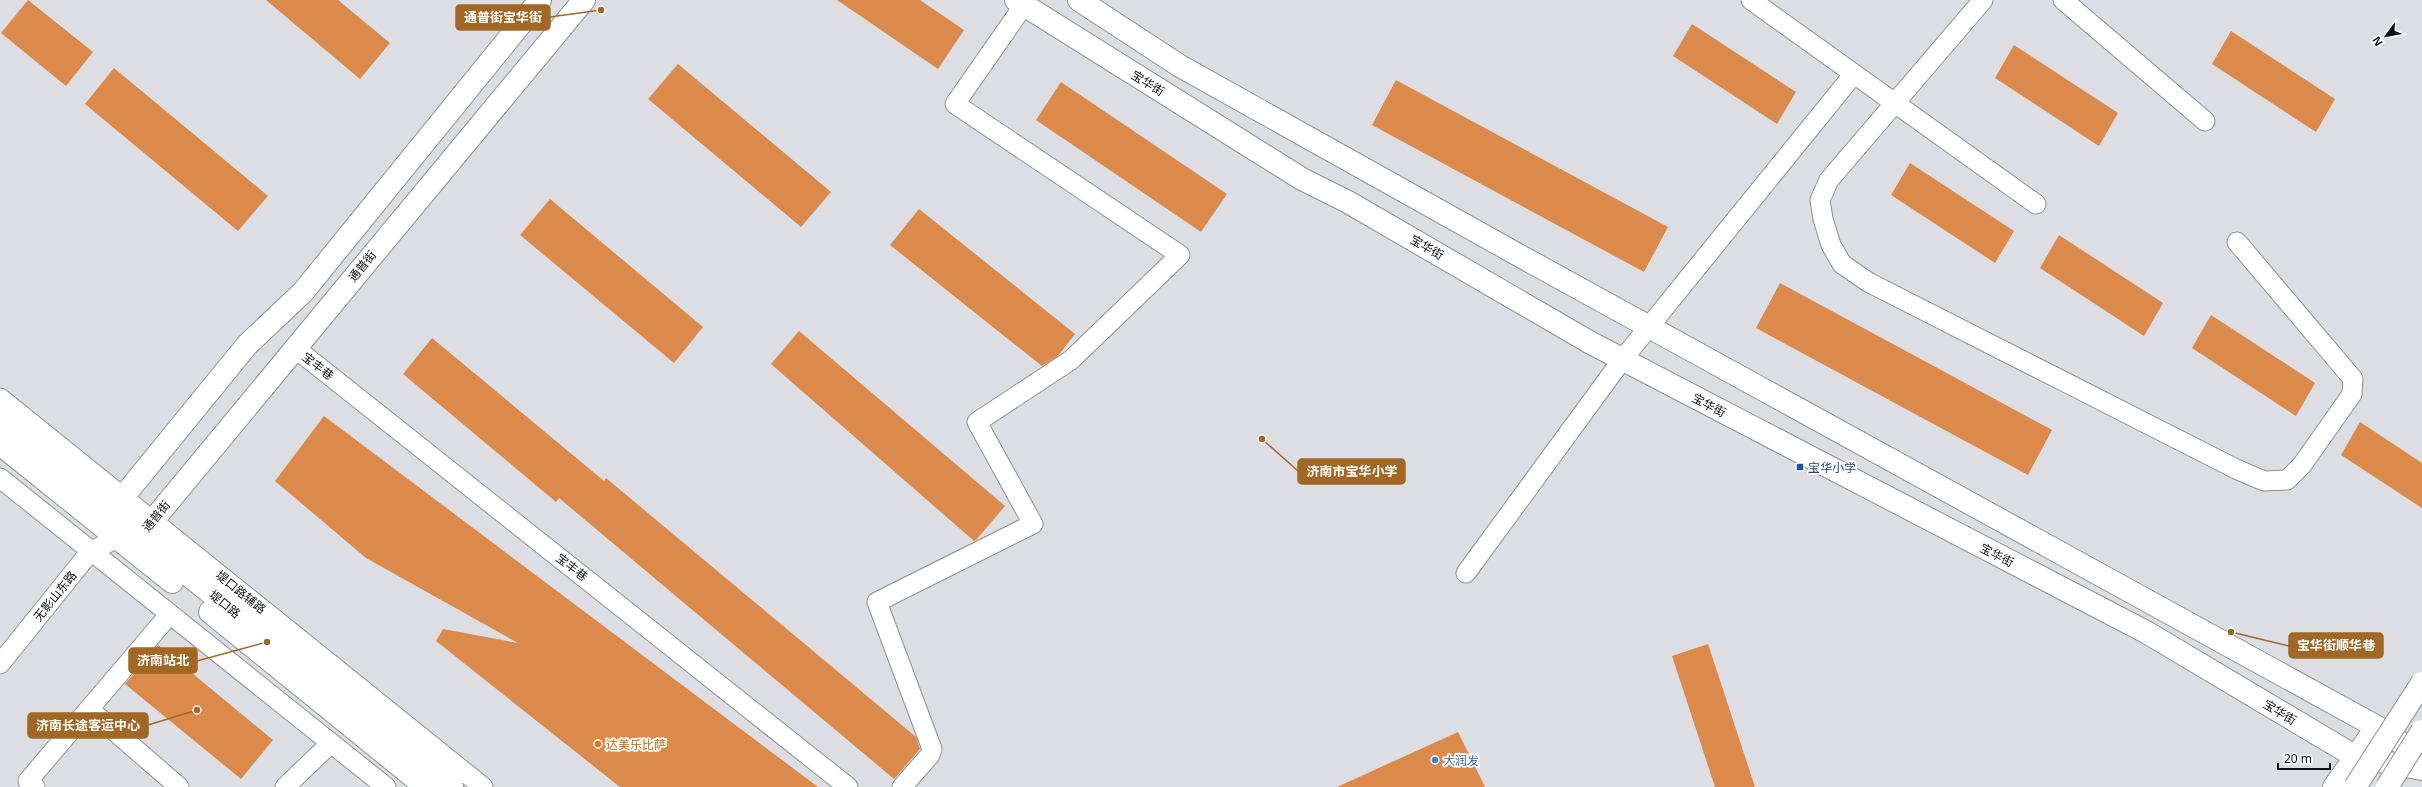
<svg xmlns="http://www.w3.org/2000/svg" width="2422" height="787" viewBox="0 0 2422 787" font-family="'Noto Sans','Noto Sans SC',sans-serif">
<style>
.building{fill:#dc894c}
.lines{fill:none;stroke-linecap:round;stroke-linejoin:round}
.minor-casing{stroke:#8d9094;stroke-width:21}
.major-casing{stroke:#8d9094;stroke-width:24}
.minor{stroke:#fff;stroke-width:19}
.major{stroke:#fff;stroke-width:22}
.major-bridge-casing{stroke:#8d9094;stroke-width:24;stroke-linecap:butt}
.major-bridge{stroke:#fff;stroke-width:22}
.transit-dot{fill:#1a4fb4;stroke:#fff;stroke-width:1.5}
.food-dot{fill:#e8710a;stroke:#fff;stroke-width:1.5}
.shop-dot{fill:#3f7fe0;stroke:#fff;stroke-width:1.5}
.labels{text-anchor:middle;dominant-baseline:central;stroke-width:3.5;stroke-linejoin:round;paint-order:stroke}
.street-label{font-size:12px;fill:#0d0e10;stroke:#fff}
.transit-label{font-size:12px;fill:#164399;stroke:#fff;text-anchor:start}
.food-label{font-size:12px;fill:#c56008;stroke:#fff;text-anchor:start}
.shop-label{font-size:12px;fill:#366cbe;stroke:#fff;text-anchor:start}
.leader{fill:none;stroke:#a06824;stroke-width:1.5}
.callout-dot{fill:#a06824;stroke:#fff;stroke-width:1.5}
.callout{fill:#a06824;stroke:#a06824;stroke-width:1.5}
.callout-label{font-size:13px;text-anchor:middle;font-weight:bold;fill:#fff}
</style>
<rect width="100%" height="100%" fill="#dcdee3"/>
<path class="building" d="M 28,0 L 93,52 L 66,86 L 1,33 Z
M 266,0 L 338,0 L 390,43 L 360,79 Z
M 837,0 L 920,0 L 964,30 L 938,69 Z
M 1692,24 L 1796,92 L 1777,124 L 1673,56 Z
M 2231,31 L 2335,99 L 2316,132 L 2212,64 Z
M 2014,45 L 2118,113 L 2099,146 L 1995,78 Z
M 678,64 L 831,192 L 801,227 L 648,99 Z
M 114,68 L 268,196 L 238,231 L 85,104 Z
M 1396,80 L 1668,227 L 1644,272 L 1372,125 Z
M 1061,82 L 1227,194 L 1201,232 L 1036,120 Z
M 1910,163 L 2014,231 L 1995,263 L 1891,195 Z
M 550,199 L 703,327 L 674,363 L 520,235 Z
M 919,209 L 1075,334 L 1058,356 L 1042,366 L 890,245 Z
M 2059,235 L 2163,303 L 2144,336 L 2040,268 Z
M 1780,283 L 2052,430 L 2028,475 L 1756,328 Z
M 2211,315 L 2315,383 L 2296,416 L 2192,348 Z
M 799,331 L 1005,506 L 976,540 L 974,541 L 771,364 Z
M 432,338 L 604,481 L 606,478 L 916,737 L 920,749 L 894,779 L 559,498 L 556,502 L 403,374 Z
M 324,416 L 818,787 L 620,787 L 436,641 L 443,629 L 518,643 L 366,558 L 275,481 Z
M 2360,422 L 2422,463 L 2422,508 L 2341,455 Z
M 1708,644 L 1755,787 L 1715,787 L 1672,656 Z
M 158,645 L 273,740 L 241,779 L 125,684 Z
M 1458,732 L 1485,787 L 1337,787 Z"/>
<g class="lines">
<defs>
<path id="minor" d="M 1751,0 L 2036,204
M 1983,0 L 1829,180 L 1820,200 L 1823,219 L 1831,245 L 1842,264 L 1868,282 L 2236,469 L 2264,481 L 2287,480 L 2302,465 L 2352,394 L 2353,379 L 2237,242
M 2063,0 L 2205,121
M 295,348 L 848,787
M 0,398 L 483,787
M 0,478 L 386,787
M 1466,573 L 1622,360 L 1853,75
M 0,664 L 90,552 L 117,538
M 89,709 L 169,615
M 35,787 L 28,781 L 89,709 L 179,787
M 285,787 L 331,743
M 902,787 L 930,755 L 932,749 L 877,602 L 1033,524 L 977,422 L 1071,360 L 1180,255 L 955,104 L 1024,5"/>
<path id="major" d="M 540,0 L 303,292 L 247,345 L 123,497 L 112,512 L 117,538 L 140,536 L 584,0
M 1016,0 L 1302,179 L 1348,202 L 1591,343 L 2146,632 L 2356,757 L 2422,769
M 1079,0 L 1180,66 L 1522,257 L 2377,727 L 2422,757
M 0,420 L 140,536 L 452,787
M 0,444 L 172,582
M 210,612 L 426,787
M 2334,787 L 2377,727"/>
</defs>
<use href="#minor" class="minor-casing"/>
<use href="#major" class="major-casing"/>
<use href="#minor" class="minor"/>
<use href="#major" class="major"/>
<defs>
<path id="major-bridge" d="M 2355,787 L 2422,683
M 2387,787 L 2422,731"/>
</defs>
<use href="#major-bridge" class="major-bridge-casing"/>
<use href="#major-bridge" class="major-bridge"/>
</g>
<rect class="transit-dot" x="1796" y="463" width="8" height="8" rx="2"/>
<circle class="food-dot" cx="598" cy="744" r="4"/>
<circle class="shop-dot" cx="1435" cy="760" r="4"/>
<g class="labels">
<g class="street-label">
<text transform="translate(1148 83) rotate(32)">宝华街</text>
<text transform="translate(1427 247) rotate(30)">宝华街</text>
<text transform="translate(362 266) rotate(-51)">通普街</text>
<text transform="translate(318 366) rotate(38)">宝丰巷</text>
<text transform="translate(1709 405) rotate(28)">宝华街</text>
<text transform="translate(156 516) rotate(-51)">通普街</text>
<text transform="translate(1997 555) rotate(27)">宝华街</text>
<text transform="translate(572 567) rotate(38)">宝丰巷</text>
<text transform="translate(241 592) rotate(39)">堤口路辅路</text>
<text transform="translate(55 596) rotate(-51)">无影山东路</text>
<text transform="translate(225 604) rotate(39)">堤口路</text>
<text transform="translate(2280 712) rotate(31)">宝华街</text>
</g>
<g class="transit-label">
<text x="1808" y="467">宝华小学</text>
</g>
<g class="food-label">
<text x="606" y="744">达美乐比萨</text>
</g>
<g class="shop-label">
<text x="1443" y="760">大润发</text>
</g>
</g>
<path class="leader" d="M601 10L550 17M1262 439L1298 471M2231 632L2289 646M267 642L197 661M197 710L148 725"/>
<g class="callout-dot">
<circle cx="601" cy="10" r="4"/>
<circle cx="1262" cy="439" r="4"/>
<circle cx="2231" cy="632" r="4"/>
<circle cx="267" cy="642" r="4"/>
<circle cx="197" cy="710" r="4"/>
</g>
<g class="callout">
<rect x="456" y="5" width="94" height="25" rx="4"/>
<rect x="1298" y="459" width="107" height="25" rx="4"/>
<rect x="2289" y="633" width="94" height="25" rx="4"/>
<rect x="129" y="648" width="68" height="25" rx="4"/>
<rect x="28" y="713" width="120" height="25" rx="4"/>
</g>
<g class="callout-label">
<text x="503" y="22">通普街宝华街</text>
<text x="1352" y="476">济南市宝华小学</text>
<text x="2336" y="650">宝华街顺华巷</text>
<text x="163" y="665">济南站北</text>
<text x="88" y="730">济南长途客运中心</text>
</g>
<g transform="translate(2386 36) rotate(238)" stroke="#ffffff" stroke-width="3" paint-order="stroke">
<path d="M0-3L7 15L0 10L-7 15Z" fill="#0d0e10"/>
<text y="-6" font-size="11" font-weight="bold" text-anchor="middle" fill="#0d0e10">N</text>
</g>
<path d="M2278 763v6h52v-6" fill="none" stroke="#0d0e10" stroke-width="2"/>
<text x="2284" y="763" font-size="12" fill="#0d0e10" stroke="#ffffff" stroke-width="3" paint-order="stroke">20 m</text>
</svg>
